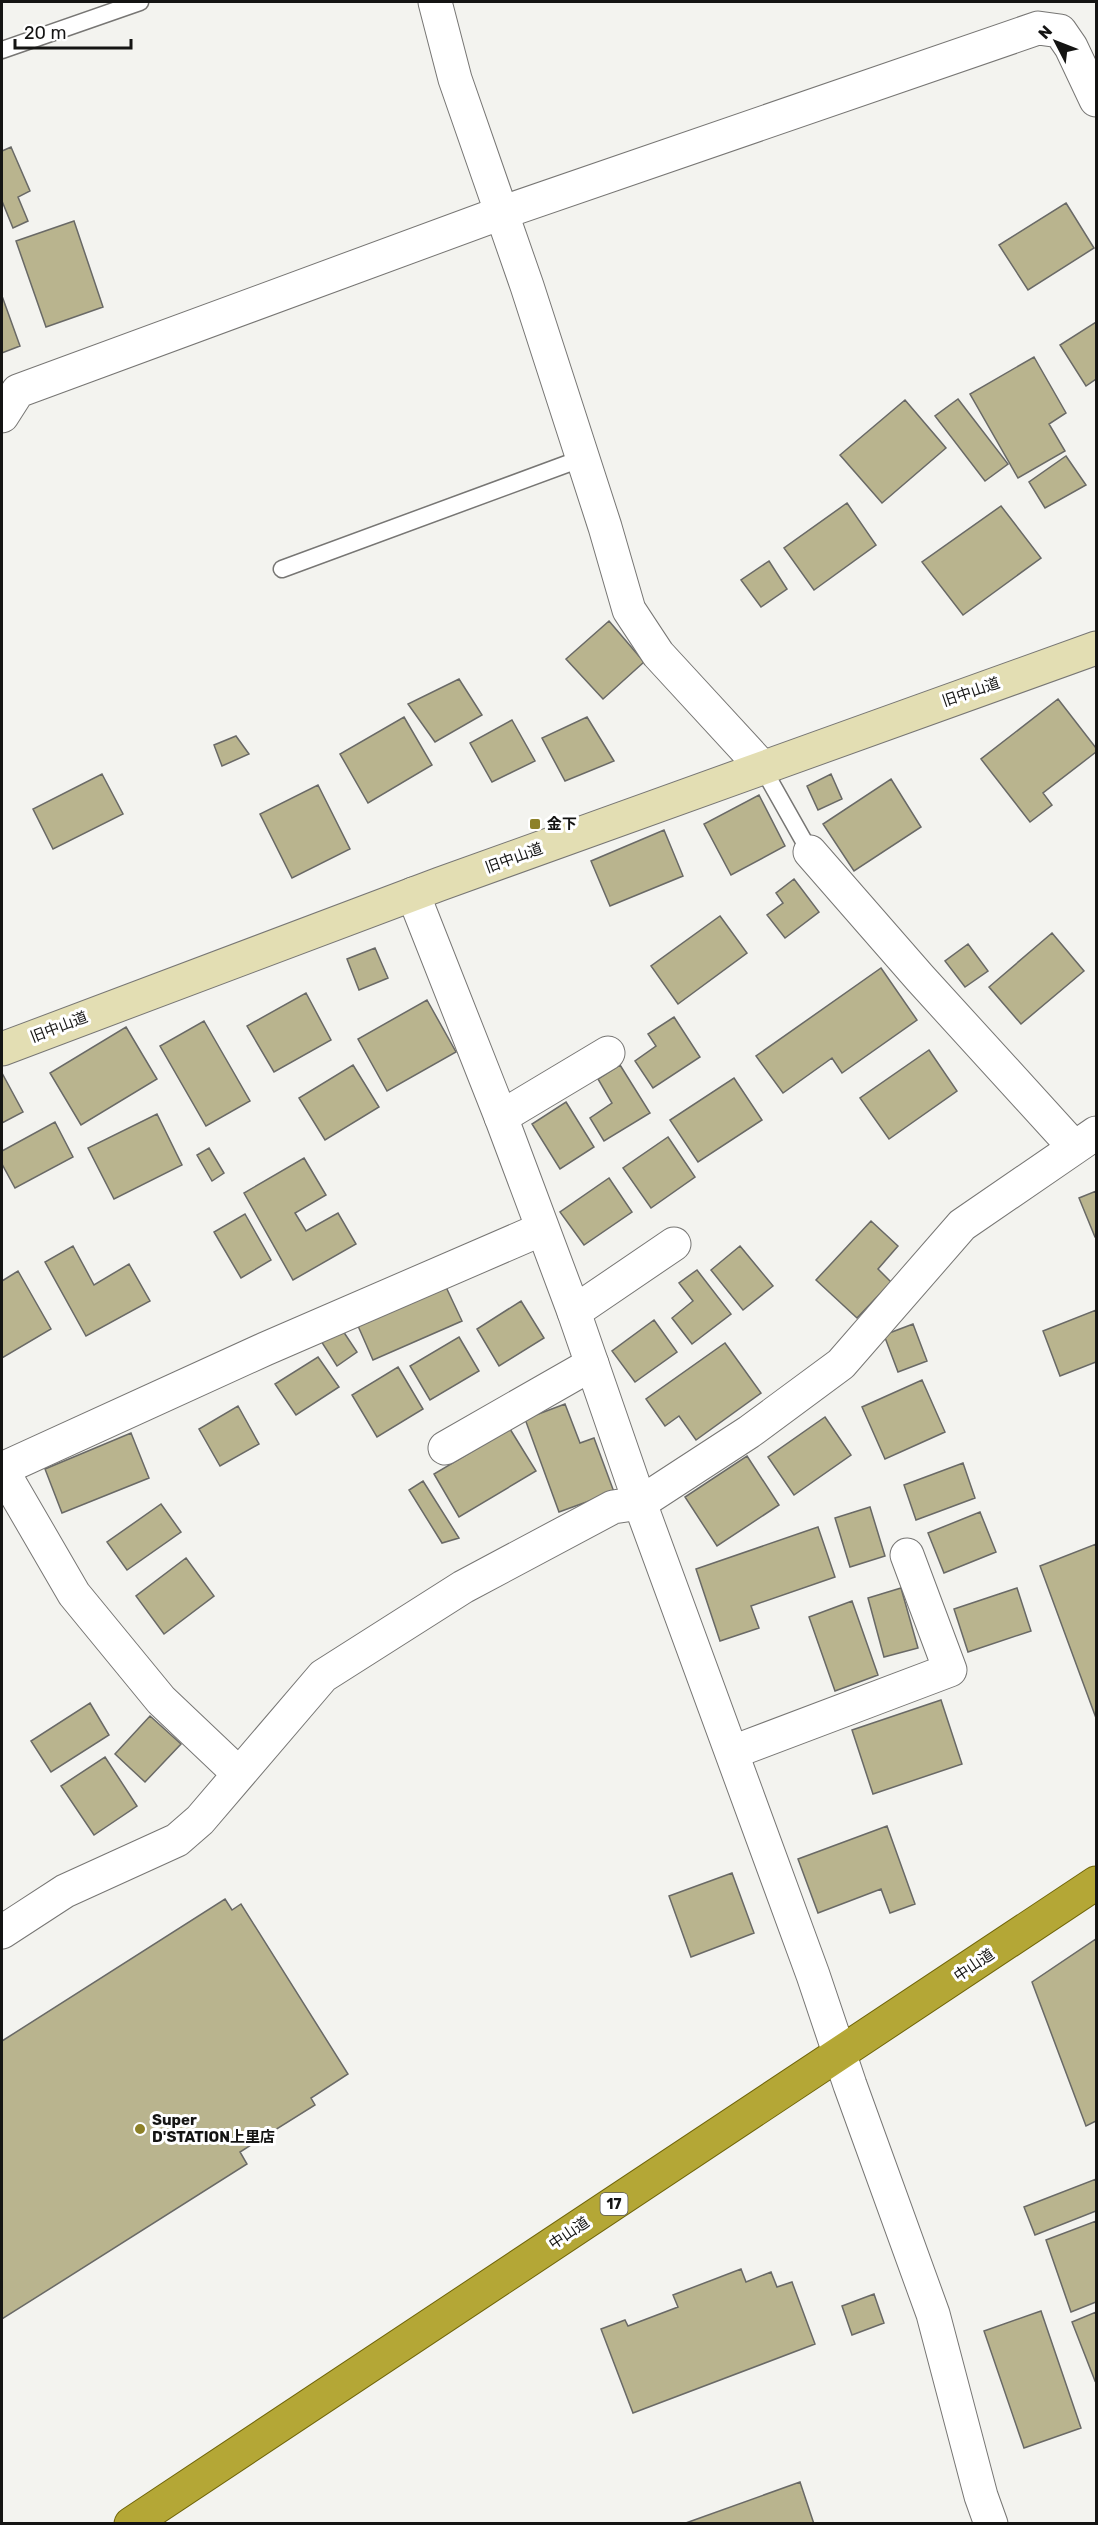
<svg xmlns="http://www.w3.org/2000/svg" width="1098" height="2525" viewBox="0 0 1098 2525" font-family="Rubik,'Noto Sans JP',sans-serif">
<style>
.building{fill:#b9b48e;stroke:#696966;stroke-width:1.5}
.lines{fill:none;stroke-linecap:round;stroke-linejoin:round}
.service-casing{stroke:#777674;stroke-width:19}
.minor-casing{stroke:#777674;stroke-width:35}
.tertiary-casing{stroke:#777674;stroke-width:35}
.secondary-casing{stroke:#777674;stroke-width:35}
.trunk-casing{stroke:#706509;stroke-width:35}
.service{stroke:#fff;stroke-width:16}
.minor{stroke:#fff;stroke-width:33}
.tertiary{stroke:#fff;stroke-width:33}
.secondary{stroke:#e3deb3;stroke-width:33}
.trunk{stroke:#b4a736;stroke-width:33}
.poi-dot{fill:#8d8128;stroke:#fff;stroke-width:2}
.labels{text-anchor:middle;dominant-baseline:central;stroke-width:6;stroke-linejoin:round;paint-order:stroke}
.shield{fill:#fff;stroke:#5a5a5a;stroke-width:1.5}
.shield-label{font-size:14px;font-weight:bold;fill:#141413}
.street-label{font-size:15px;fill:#141413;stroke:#fff}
.poi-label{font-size:15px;font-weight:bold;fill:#141413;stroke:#fff;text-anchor:start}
</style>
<rect width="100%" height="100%" fill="#f3f3ef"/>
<path class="building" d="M 11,147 L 30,191 L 18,197 L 28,221 L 13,228 L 2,201 L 2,151 Z
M 1066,203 L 1094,248 L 1028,290 L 999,245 Z
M 74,221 L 103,307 L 46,327 L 16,241 Z
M 2,296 L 20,346 L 2,353 Z
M 1096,322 L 1096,379 L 1086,386 L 1060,345 Z
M 1034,357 L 1066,413 L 1049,424 L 1065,451 L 1018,478 L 970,394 Z
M 958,399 L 1008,464 L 985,481 L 935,416 Z
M 905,400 L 946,448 L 882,503 L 840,455 Z
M 1066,456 L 1086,485 L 1045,508 L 1029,482 Z
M 847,503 L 876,545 L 814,590 L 784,548 Z
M 1001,506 L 1041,558 L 963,615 L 922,562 Z
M 769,561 L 787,589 L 761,607 L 741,580 Z
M 609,621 L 644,662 L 603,699 L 566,659 Z
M 459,679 L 482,715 L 435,742 L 408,704 Z
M 1058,699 L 1096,748 L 1096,752 L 1043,793 L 1052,805 L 1030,822 L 981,759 Z
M 404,717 L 432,765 L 368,803 L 340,754 Z
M 587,717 L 614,761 L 565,781 L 542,738 Z
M 512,720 L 535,761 L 492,782 L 470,743 Z
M 236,736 L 249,754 L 222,766 L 214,745 Z
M 102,774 L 123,814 L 53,849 L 33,809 Z
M 831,774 L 842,799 L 818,810 L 807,786 Z
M 891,779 L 921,827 L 854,871 L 823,824 Z
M 318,785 L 350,849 L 292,878 L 260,814 Z
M 759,795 L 785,846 L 731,875 L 704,824 Z
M 664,830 L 683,876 L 610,906 L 591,861 Z
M 794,879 L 819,912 L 785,938 L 767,915 L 783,903 L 776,893 Z
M 720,916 L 747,953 L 678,1004 L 651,966 Z
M 1052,933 L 1084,971 L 1021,1024 L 989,987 Z
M 968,944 L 988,971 L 965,987 L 945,961 Z
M 375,948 L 388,978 L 359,990 L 347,959 Z
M 881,968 L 917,1020 L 842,1073 L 832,1058 L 783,1093 L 756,1056 Z
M 306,993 L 331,1040 L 274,1072 L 247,1026 Z
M 427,1000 L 456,1052 L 387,1091 L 358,1039 Z
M 674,1017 L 700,1057 L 653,1088 L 635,1061 L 656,1046 L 648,1034 Z
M 204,1021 L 250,1101 L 206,1126 L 160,1046 Z
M 126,1027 L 157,1079 L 81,1125 L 50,1073 Z
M 929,1050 L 957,1091 L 889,1139 L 860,1098 Z
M 353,1065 L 379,1107 L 325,1140 L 299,1098 Z
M 620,1065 L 650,1113 L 604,1141 L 590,1118 L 612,1103 L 598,1079 Z
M 2,1073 L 23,1112 L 2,1123 Z
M 734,1078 L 762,1120 L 698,1162 L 670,1120 Z
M 566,1102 L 594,1147 L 560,1169 L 532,1124 Z
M 157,1114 L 182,1165 L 114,1199 L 88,1148 Z
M 55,1122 L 73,1157 L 15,1188 L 2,1164 L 2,1151 Z
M 668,1137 L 695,1177 L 651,1208 L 623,1168 Z
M 209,1148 L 224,1173 L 212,1181 L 197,1155 Z
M 304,1158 L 326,1195 L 295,1213 L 306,1231 L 338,1213 L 356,1244 L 293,1280 L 244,1193 Z
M 609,1178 L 632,1212 L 584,1245 L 560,1212 Z
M 1096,1191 L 1096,1237 L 1095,1237 L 1079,1198 Z
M 245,1214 L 271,1260 L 241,1278 L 214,1232 Z
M 871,1221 L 898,1246 L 878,1269 L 891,1282 L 857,1318 L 816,1280 Z
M 73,1246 L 94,1285 L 129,1264 L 150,1301 L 86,1336 L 45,1262 Z
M 740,1246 L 773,1286 L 743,1310 L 711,1270 Z
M 697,1270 L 731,1314 L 692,1344 L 672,1318 L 693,1301 L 679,1283 Z
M 18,1271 L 51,1329 L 2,1358 L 2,1281 Z
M 446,1287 L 462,1321 L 373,1360 L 358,1326 Z
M 521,1301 L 544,1338 L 499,1366 L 477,1329 Z
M 1096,1310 L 1096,1362 L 1060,1376 L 1043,1331 Z
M 654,1320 L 677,1352 L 635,1382 L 612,1351 Z
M 913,1324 L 927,1361 L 898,1372 L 884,1335 Z
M 341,1328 L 357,1352 L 337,1366 L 321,1341 Z
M 459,1337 L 479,1371 L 430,1400 L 410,1366 Z
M 725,1343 L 761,1393 L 696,1440 L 679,1416 L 665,1426 L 646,1399 Z
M 318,1357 L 339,1387 L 296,1415 L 275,1384 Z
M 398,1367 L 423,1409 L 377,1437 L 352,1395 Z
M 922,1380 L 945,1432 L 885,1459 L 862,1407 Z
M 565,1404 L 580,1443 L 594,1438 L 614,1492 L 559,1512 L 525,1419 Z
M 238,1406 L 259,1444 L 220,1466 L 199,1429 Z
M 825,1417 L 851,1455 L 794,1495 L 768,1457 Z
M 510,1429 L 536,1471 L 459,1517 L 434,1474 Z
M 131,1433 L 149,1478 L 62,1513 L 45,1469 Z
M 747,1456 L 779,1505 L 717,1546 L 685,1497 Z
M 963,1463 L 975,1498 L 916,1520 L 904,1485 Z
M 423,1481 L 459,1538 L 442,1543 L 409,1490 Z
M 161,1504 L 181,1532 L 127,1570 L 107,1542 Z
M 870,1507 L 885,1556 L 850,1567 L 835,1518 Z
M 980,1512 L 996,1552 L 944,1573 L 928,1533 Z
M 818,1527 L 835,1577 L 751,1606 L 759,1628 L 720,1641 L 696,1569 Z
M 1096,1544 L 1096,1718 L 1040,1566 Z
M 186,1558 L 214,1596 L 164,1634 L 136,1596 Z
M 901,1588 L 918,1648 L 884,1657 L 868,1598 Z
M 1017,1588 L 1031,1631 L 968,1652 L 954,1609 Z
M 852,1601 L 878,1675 L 835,1691 L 809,1617 Z
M 941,1700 L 962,1764 L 873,1794 L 852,1730 Z
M 90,1703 L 109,1735 L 51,1772 L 31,1741 Z
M 150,1716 L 181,1744 L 145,1782 L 115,1754 Z
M 105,1757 L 137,1806 L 94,1835 L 61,1786 Z
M 887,1826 L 915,1904 L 890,1913 L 881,1889 L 818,1913 L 798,1859 Z
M 732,1873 L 754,1933 L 691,1957 L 669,1896 Z
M 225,1899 L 232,1910 L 241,1904 L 348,2074 L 311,2098 L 315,2105 L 240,2152 L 247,2164 L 2,2319 L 2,2041 Z
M 1096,1939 L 1096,2121 L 1086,2126 L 1032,1982 Z
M 1096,2179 L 1096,2211 L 1035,2235 L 1024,2207 Z
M 1096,2221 L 1096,2302 L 1071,2312 L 1046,2240 Z
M 741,2269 L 746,2282 L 771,2272 L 777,2287 L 792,2282 L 815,2344 L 633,2413 L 601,2329 L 625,2320 L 628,2326 L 678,2307 L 673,2295 Z
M 874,2294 L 884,2323 L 852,2335 L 842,2306 Z
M 1041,2311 L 1081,2428 L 1024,2448 L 984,2331 Z
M 1096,2312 L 1096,2380 L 1095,2381 L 1072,2322 Z
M 800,2482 L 814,2524 L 683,2524 Z"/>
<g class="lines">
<defs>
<path id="service" d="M 2,50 L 140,2
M 282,569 L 583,458
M 762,767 L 810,852"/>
<path id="minor" d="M 435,2 L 455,79 L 527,286 L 605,527 L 629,610 L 658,654 L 762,767
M 2,416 L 18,391 L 501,213 L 1038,28 L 1060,31 L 1071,47 L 1096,100
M 810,852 L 920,978 L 1074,1147
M 501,1117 L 608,1053
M 574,1312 L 674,1244
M 445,1448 L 592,1364
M 2,1469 L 265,1349 L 542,1229
M 2,1470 L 74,1594 L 161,1700 L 239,1774
M 733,1752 L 950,1670 L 907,1555
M 2,1932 L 65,1891 L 177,1840 L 200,1820 L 323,1676 L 463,1587 L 613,1507 L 640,1503 L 749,1432 L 841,1364 L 962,1225 L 1096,1133"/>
<path id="tertiary" d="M 413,894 L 501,1117 L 574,1312 L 640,1503 L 813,1975 L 850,2085 L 933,2314 L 981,2496 L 991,2524"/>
<path id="secondary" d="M 2,1049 L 440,884 L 1096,648"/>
<path id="trunk" d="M 131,2524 L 1096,1883"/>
</defs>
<use href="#service" class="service-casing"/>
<use href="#minor" class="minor-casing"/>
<use href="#tertiary" class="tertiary-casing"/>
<use href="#secondary" class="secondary-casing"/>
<use href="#trunk" class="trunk-casing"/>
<use href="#service" class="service"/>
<use href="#minor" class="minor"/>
<use href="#tertiary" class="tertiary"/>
<use href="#secondary" class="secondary"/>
<use href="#trunk" class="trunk"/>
</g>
<g class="poi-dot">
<rect x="529" y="818" width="12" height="12" rx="3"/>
<circle cx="140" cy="2129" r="6"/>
</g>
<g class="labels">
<rect class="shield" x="600.5" y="2193" width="27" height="22" rx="4.5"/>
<g class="shield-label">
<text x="614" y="2204">17</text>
</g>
<g class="street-label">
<text transform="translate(971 692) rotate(-19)">旧中山道</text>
<text transform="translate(514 858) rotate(-20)">旧中山道</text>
<text transform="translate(59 1027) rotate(-21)">旧中山道</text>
<text transform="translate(974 1965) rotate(-34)">中山道</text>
<text transform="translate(569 2233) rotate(-34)">中山道</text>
</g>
<g class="poi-label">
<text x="547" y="824">金下</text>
<text x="152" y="2120">Super<tspan x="152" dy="17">D'STATION上里店</tspan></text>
</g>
</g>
<rect width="1098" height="2525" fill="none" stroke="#141413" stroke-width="6"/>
<g transform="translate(1056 42) rotate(312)" stroke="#ffffff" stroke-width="4.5" paint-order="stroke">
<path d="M0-4.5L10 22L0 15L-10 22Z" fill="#141413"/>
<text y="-9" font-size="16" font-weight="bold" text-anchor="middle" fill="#141413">N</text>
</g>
<path d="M15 39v9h116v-9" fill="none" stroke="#141413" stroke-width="3"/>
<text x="24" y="39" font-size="18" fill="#141413" stroke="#ffffff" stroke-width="4.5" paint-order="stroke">20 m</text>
</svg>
